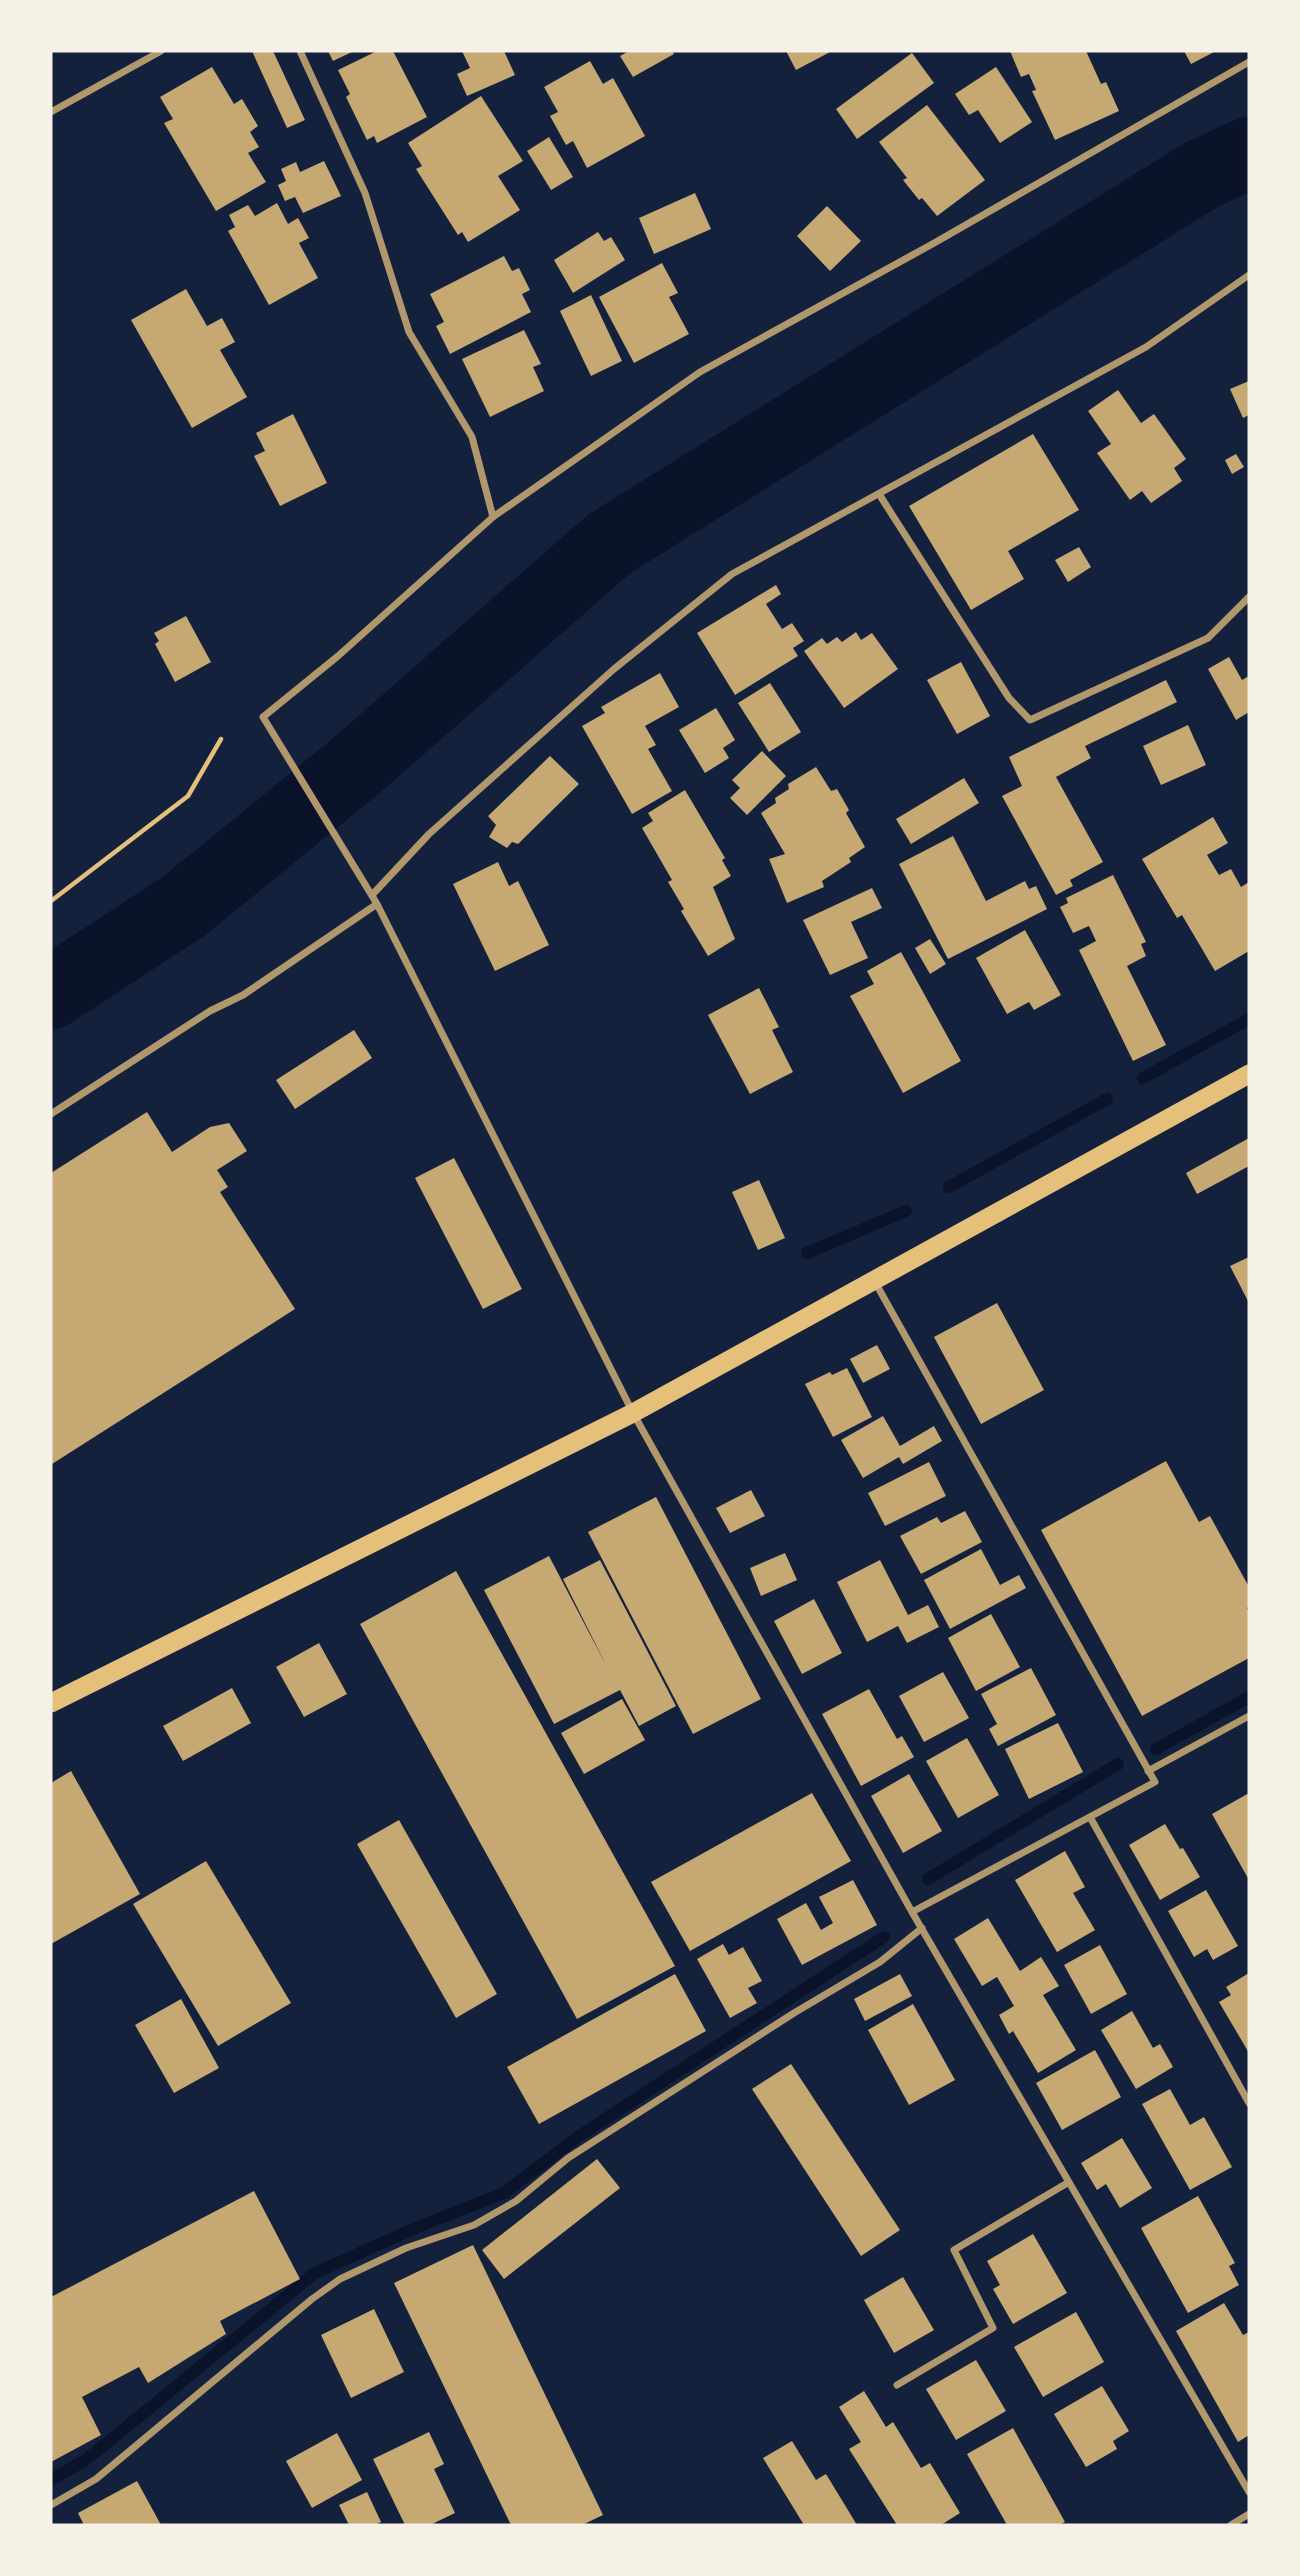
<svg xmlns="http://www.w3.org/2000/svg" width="1300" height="2576" viewBox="0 0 1300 2576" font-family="'Source Sans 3',sans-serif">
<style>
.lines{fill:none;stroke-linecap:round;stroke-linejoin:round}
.stream{stroke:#0b132b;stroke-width:12}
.river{stroke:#0b132b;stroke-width:72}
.building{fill:#c6a872}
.path{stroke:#e5c07b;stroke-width:4.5}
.minor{stroke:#b1986c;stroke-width:7}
.trunk{stroke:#e5c07b;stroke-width:19}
</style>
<rect width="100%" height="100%" fill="#14213d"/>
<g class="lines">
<path class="stream" d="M 1143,1078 L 1249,1019
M 949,1187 L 1107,1099
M 807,1253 L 906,1211
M 1156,1749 L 1249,1697
M 928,1879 L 1118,1764
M 51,2480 L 87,2459 L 315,2273 L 420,2226 L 504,2193 L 579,2136 L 884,1937"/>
<path class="river" d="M 51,993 L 184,906 L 357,765 L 609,544 L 1201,175 L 1249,153"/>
</g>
<path class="building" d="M 252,51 L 273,51 L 305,120 L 287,128 Z
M 328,51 L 354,51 L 333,61 Z
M 377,51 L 393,51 L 427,117 L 377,143 L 374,136 L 367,140 L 346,97 L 350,94 L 338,70 Z
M 462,51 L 504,51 L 515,75 L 467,96 L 457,74 L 470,68 Z
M 629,51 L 672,51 L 674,54 L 633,77 L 620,56 Z
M 786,51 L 832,51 L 796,70 Z
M 1010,51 L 1086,51 L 1101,84 L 1106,82 L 1119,111 L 1055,140 L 1032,91 L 1036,90 L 1029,74 L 1021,77 Z
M 1184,51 L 1216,51 L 1191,64 Z
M 912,53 L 934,83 L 857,139 L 836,109 Z
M 590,61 L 603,84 L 613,78 L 645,136 L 587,168 L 573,141 L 566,145 L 550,116 L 558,112 L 544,87 Z
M 212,67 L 234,104 L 242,99 L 258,126 L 250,132 L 259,147 L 248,153 L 266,182 L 216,211 L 164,123 L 173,119 L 160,97 Z
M 996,67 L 1032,122 L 1000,143 L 978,110 L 969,115 L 955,94 Z
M 481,96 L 523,161 L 498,176 L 520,210 L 468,242 L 462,232 L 458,235 L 416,169 L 422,166 L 408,143 Z
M 927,105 L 985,180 L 937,216 L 922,198 L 919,200 L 903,180 L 907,178 L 879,142 Z
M 549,137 L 573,177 L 551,190 L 527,151 Z
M 324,161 L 341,196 L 303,213 L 295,197 L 285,201 L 278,185 L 286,181 L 281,169 L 296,162 L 300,172 Z
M 695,193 L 711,229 L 654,254 L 639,218 Z
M 277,203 L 288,224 L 298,218 L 309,238 L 299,243 L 318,278 L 269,305 L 228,231 L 235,227 L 229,215 L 248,205 L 255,216 Z
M 827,206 L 861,241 L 830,271 L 797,236 Z
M 598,232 L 604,241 L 611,237 L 625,260 L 573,293 L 554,260 Z
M 504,256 L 512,271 L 519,268 L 530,290 L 522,294 L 531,312 L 450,354 L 436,326 L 444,322 L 430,294 Z
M 662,263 L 678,293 L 669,297 L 689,334 L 634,363 L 599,297 Z
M 186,289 L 207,326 L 222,318 L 235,342 L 220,350 L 247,397 L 192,428 L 131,320 Z
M 591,295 L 622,361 L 591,376 L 560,311 Z
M 524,330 L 541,364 L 533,367 L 544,391 L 490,417 L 462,359 Z
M 1249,381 L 1249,415 L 1243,418 L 1230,389 Z
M 1118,390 L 1141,423 L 1154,414 L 1186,459 L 1174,468 L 1182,481 L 1151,503 L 1142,491 L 1130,500 L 1097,453 L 1111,444 L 1088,411 Z
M 293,414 L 327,483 L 280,506 L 254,456 L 265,451 L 256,433 Z
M 1033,434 L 1079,510 L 1008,551 L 1024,579 L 971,610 L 909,506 Z
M 1236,454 L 1244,467 L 1232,474 L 1225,460 Z
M 1079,547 L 1091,567 L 1068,582 L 1055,560 Z
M 776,585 L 781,594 L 766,604 L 782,629 L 792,623 L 804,641 L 793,648 L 798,656 L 735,695 L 697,633 Z
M 186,616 L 211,662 L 175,682 L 155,644 L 159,641 L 154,633 Z
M 856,632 L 861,640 L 872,633 L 898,669 L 844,708 L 804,651 L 822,638 L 827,644 L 837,637 L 842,642 Z
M 1229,657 L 1242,680 L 1249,676 L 1249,712 L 1236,720 L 1208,669 Z
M 961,662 L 990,716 L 957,734 L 927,680 Z
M 660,673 L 679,707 L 645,726 L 656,745 L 648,749 L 672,791 L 632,814 L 582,726 L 605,713 L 601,707 Z
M 1166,680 L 1177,702 L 1085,746 L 1091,758 L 1056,777 L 1103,862 L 1070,880 L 1073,886 L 1056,895 L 1002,796 L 1022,786 L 1009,757 Z
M 770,683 L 801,732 L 769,752 L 738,703 Z
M 716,708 L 735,740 L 723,748 L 729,758 L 705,773 L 679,730 Z
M 1188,725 L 1206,765 L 1161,785 L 1143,746 Z
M 762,751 L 786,776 L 747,815 L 730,798 L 740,788 L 732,780 Z
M 550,756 L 579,784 L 518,844 L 512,842 L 507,848 L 489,837 L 496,825 L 488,816 Z
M 816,767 L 831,791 L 837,789 L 849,810 L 846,813 L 865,847 L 849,858 L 851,862 L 822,881 L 824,887 L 787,903 L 769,859 L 785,854 L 761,813 L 776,803 L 775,798 L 789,789 L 788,784 Z
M 964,778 L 979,803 L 911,844 L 896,819 Z
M 685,790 L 725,858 L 722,860 L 731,876 L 713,887 L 735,939 L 708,956 L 681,911 L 684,909 L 668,882 L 672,880 L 642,828 L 653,821 L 648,813 Z
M 1213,817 L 1228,843 L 1207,855 L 1219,875 L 1231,869 L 1241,887 L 1249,882 L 1249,951 L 1215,971 L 1182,915 L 1177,918 L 1142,859 Z
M 953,836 L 986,901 L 1025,881 L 1029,889 L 1036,886 L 1047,909 L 948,959 L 899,864 Z
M 498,862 L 509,886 L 518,881 L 549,945 L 495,971 L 453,884 Z
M 1113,875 L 1146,942 L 1141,944 L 1146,956 L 1127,966 L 1166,1045 L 1133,1061 L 1079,950 L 1096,941 L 1089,926 L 1073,933 L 1060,907 L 1068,903 L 1066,898 Z
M 872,888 L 882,908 L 851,922 L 868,958 L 830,975 L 803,920 Z
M 1025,930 L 1061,995 L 1034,1010 L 1029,1002 L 1007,1014 L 976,958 Z
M 930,939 L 946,964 L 930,974 L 915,948 Z
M 901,952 L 961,1061 L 903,1093 L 850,996 L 874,984 L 867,971 Z
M 759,988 L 779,1027 L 772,1030 L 793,1072 L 750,1094 L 708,1015 Z
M 354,1030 L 372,1058 L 295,1109 L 276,1080 Z
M 147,1112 L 172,1152 L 210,1127 L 229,1123 L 247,1151 L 217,1170 L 228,1187 L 220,1192 L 295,1309 L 52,1464 L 51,1173 Z
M 1249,1138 L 1249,1166 L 1197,1194 L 1186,1173 Z
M 454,1158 L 522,1289 L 483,1309 L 415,1178 Z
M 759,1180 L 785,1238 L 758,1250 L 732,1192 Z
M 1249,1257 L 1249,1303 L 1230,1266 Z
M 997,1303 L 1044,1390 L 981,1424 L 934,1337 Z
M 877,1345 L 890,1369 L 863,1383 L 850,1359 Z
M 847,1368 L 872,1417 L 833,1437 L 805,1384 L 830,1372 L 832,1375 Z
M 883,1416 L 900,1446 L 934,1426 L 942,1441 L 903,1464 L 899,1457 L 863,1478 L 841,1440 Z
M 1166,1461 L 1199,1522 L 1210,1516 L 1249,1587 L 1249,1606 L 1247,1608 L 1249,1612 L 1249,1658 L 1142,1716 L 1041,1530 Z
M 929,1462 L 946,1496 L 885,1526 L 868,1493 Z
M 751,1490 L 765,1516 L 730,1533 L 716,1508 Z
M 656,1497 L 761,1699 L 693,1734 L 588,1532 Z
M 965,1511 L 982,1542 L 921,1574 L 900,1536 L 937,1517 L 941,1523 Z
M 981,1549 L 1000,1585 L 1019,1575 L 1026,1588 L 950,1629 L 924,1580 Z
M 785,1553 L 797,1580 L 761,1596 L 750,1568 Z
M 549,1556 L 607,1667 L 563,1579 L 600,1560 L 676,1706 L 639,1726 L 620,1690 L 554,1724 L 484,1590 Z
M 880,1560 L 908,1615 L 928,1605 L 939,1627 L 907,1643 L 898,1626 L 867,1642 L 837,1582 Z
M 456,1571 L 675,1966 L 577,2019 L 360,1624 Z
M 814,1599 L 842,1653 L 802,1674 L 774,1621 Z
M 991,1614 L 1020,1667 L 976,1691 L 948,1638 Z
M 319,1643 L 347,1694 L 304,1717 L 276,1667 Z
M 1031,1668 L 1056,1715 L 998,1746 L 989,1729 L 997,1724 L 981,1694 Z
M 943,1672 L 969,1718 L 924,1742 L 899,1696 Z
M 232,1688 L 251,1723 L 183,1761 L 163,1726 Z
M 869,1689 L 897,1739 L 902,1736 L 914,1757 L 861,1786 L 822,1714 Z
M 622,1699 L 645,1740 L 584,1774 L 561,1733 Z
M 1058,1723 L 1083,1772 L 1029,1799 L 1005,1749 Z
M 967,1738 L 999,1795 L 958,1818 L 926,1761 Z
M 71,1771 L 140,1894 L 51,1944 L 51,1783 Z
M 909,1774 L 942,1831 L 903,1853 L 871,1796 Z
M 812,1793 L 851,1861 L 690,1951 L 651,1882 Z
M 1249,1793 L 1249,1880 L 1212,1814 Z
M 399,1820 L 497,1994 L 456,2018 L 357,1844 Z
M 1165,1824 L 1180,1849 L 1183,1848 L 1200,1877 L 1160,1900 L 1129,1845 Z
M 1065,1851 L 1085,1887 L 1073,1893 L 1095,1930 L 1057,1952 L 1015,1880 Z
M 206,1861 L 291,2003 L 218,2046 L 133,1904 Z
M 853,1880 L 877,1925 L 802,1965 L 777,1919 L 806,1903 L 821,1930 L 833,1923 L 819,1897 Z
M 1206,1890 L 1238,1946 L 1213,1960 L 1207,1949 L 1194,1957 L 1168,1911 Z
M 988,1918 L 1020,1971 L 1041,1957 L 1059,1986 L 1043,1995 L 1076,2050 L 1038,2073 L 1013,2031 L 1009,2034 L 999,2015 L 1014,2006 L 997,1977 L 982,1986 L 954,1939 Z
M 723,1944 L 729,1955 L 743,1947 L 762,1981 L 748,1988 L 757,2003 L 730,2018 L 697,1959 Z
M 1100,1945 L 1127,1994 L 1091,2014 L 1064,1965 Z
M 1249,1973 L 1249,2053 L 1219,2002 L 1231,1995 L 1226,1987 Z
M 675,1974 L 706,2031 L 539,2124 L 507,2067 Z
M 900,1974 L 912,1996 L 865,2021 L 854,1999 Z
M 181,1999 L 219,2068 L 174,2093 L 135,2025 Z
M 913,2004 L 955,2080 L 909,2105 L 868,2030 Z
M 1132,2011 L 1153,2048 L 1160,2044 L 1173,2067 L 1136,2089 L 1101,2030 Z
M 1095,2050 L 1121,2097 L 1062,2130 L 1036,2083 Z
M 791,2064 L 900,2230 L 861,2256 L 752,2089 Z
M 1170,2089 L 1190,2125 L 1204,2117 L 1232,2167 L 1190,2190 L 1142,2104 Z
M 1122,2138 L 1152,2188 L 1120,2208 L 1106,2184 L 1097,2190 L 1081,2163 Z
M 597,2159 L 620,2188 L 504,2279 L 482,2250 Z
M 254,2191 L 300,2279 L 220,2321 L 226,2334 L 148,2383 L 139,2367 L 82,2397 L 101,2435 L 51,2462 L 51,2297 Z
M 1198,2196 L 1235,2263 L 1229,2266 L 1239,2285 L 1188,2313 L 1141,2228 Z
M 1033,2234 L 1067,2293 L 1013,2324 L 993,2289 L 1000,2285 L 987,2261 Z
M 473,2245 L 603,2515 L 582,2525 L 511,2525 L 394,2283 Z
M 903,2277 L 934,2330 L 894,2353 L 864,2300 Z
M 1224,2303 L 1243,2335 L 1249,2332 L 1249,2435 L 1238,2442 L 1176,2331 Z
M 374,2309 L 404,2372 L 351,2398 L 321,2335 Z
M 1076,2312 L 1104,2362 L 1043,2397 L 1014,2347 Z
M 976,2360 L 1006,2411 L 956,2440 L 926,2389 Z
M 1102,2386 L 1129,2431 L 1113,2441 L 1117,2449 L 1086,2467 L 1054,2414 Z
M 864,2391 L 886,2427 L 893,2422 L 921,2468 L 930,2463 L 960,2513 L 941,2525 L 897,2525 L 849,2449 L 861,2442 L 839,2407 Z
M 1013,2428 L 1065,2522 L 1059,2525 L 1007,2525 L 967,2454 Z
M 429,2432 L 444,2464 L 434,2469 L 455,2513 L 430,2525 L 405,2525 L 373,2459 Z
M 337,2433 L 362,2480 L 312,2508 L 286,2461 Z
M 792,2441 L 816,2480 L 826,2474 L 857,2525 L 804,2525 L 763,2458 Z
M 137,2481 L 161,2525 L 84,2525 L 78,2513 Z
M 367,2492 L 381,2522 L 375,2525 L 349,2525 L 339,2505 Z"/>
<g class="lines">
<path class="path" d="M 51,901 L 188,796 L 221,739"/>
<path class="minor" d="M 300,51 L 365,193 L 409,332 L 472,437 L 493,517
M 1249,62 L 936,242 L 700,372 L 493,517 L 338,656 L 263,717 L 377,904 L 633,1413 L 912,1912 L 1249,2492
M 51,112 L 161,51
M 879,494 L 1009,698 L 1030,720 L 1208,638 L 1249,597
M 372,895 L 429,834 L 614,669 L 732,574 L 1146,347 L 1249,275
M 51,1114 L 210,1011 L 243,995 L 377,904
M 875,1282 L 1155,1782 L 912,1912
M 1148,1771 L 1249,1716
M 1090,1817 L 1249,2103
M 897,2385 L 993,2328 L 954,2250 L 1069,2182
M 51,2505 L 96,2479 L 312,2299 L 340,2279 L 406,2248 L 474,2225 L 516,2201 L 568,2158 L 794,2013 L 880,1962 L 922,1928
M 1231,2525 L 1249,2514"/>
<path class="trunk" d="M 51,1703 L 633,1413 L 1249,1074"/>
</g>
<rect width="1300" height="2576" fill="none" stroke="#f6f1e7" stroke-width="105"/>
</svg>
